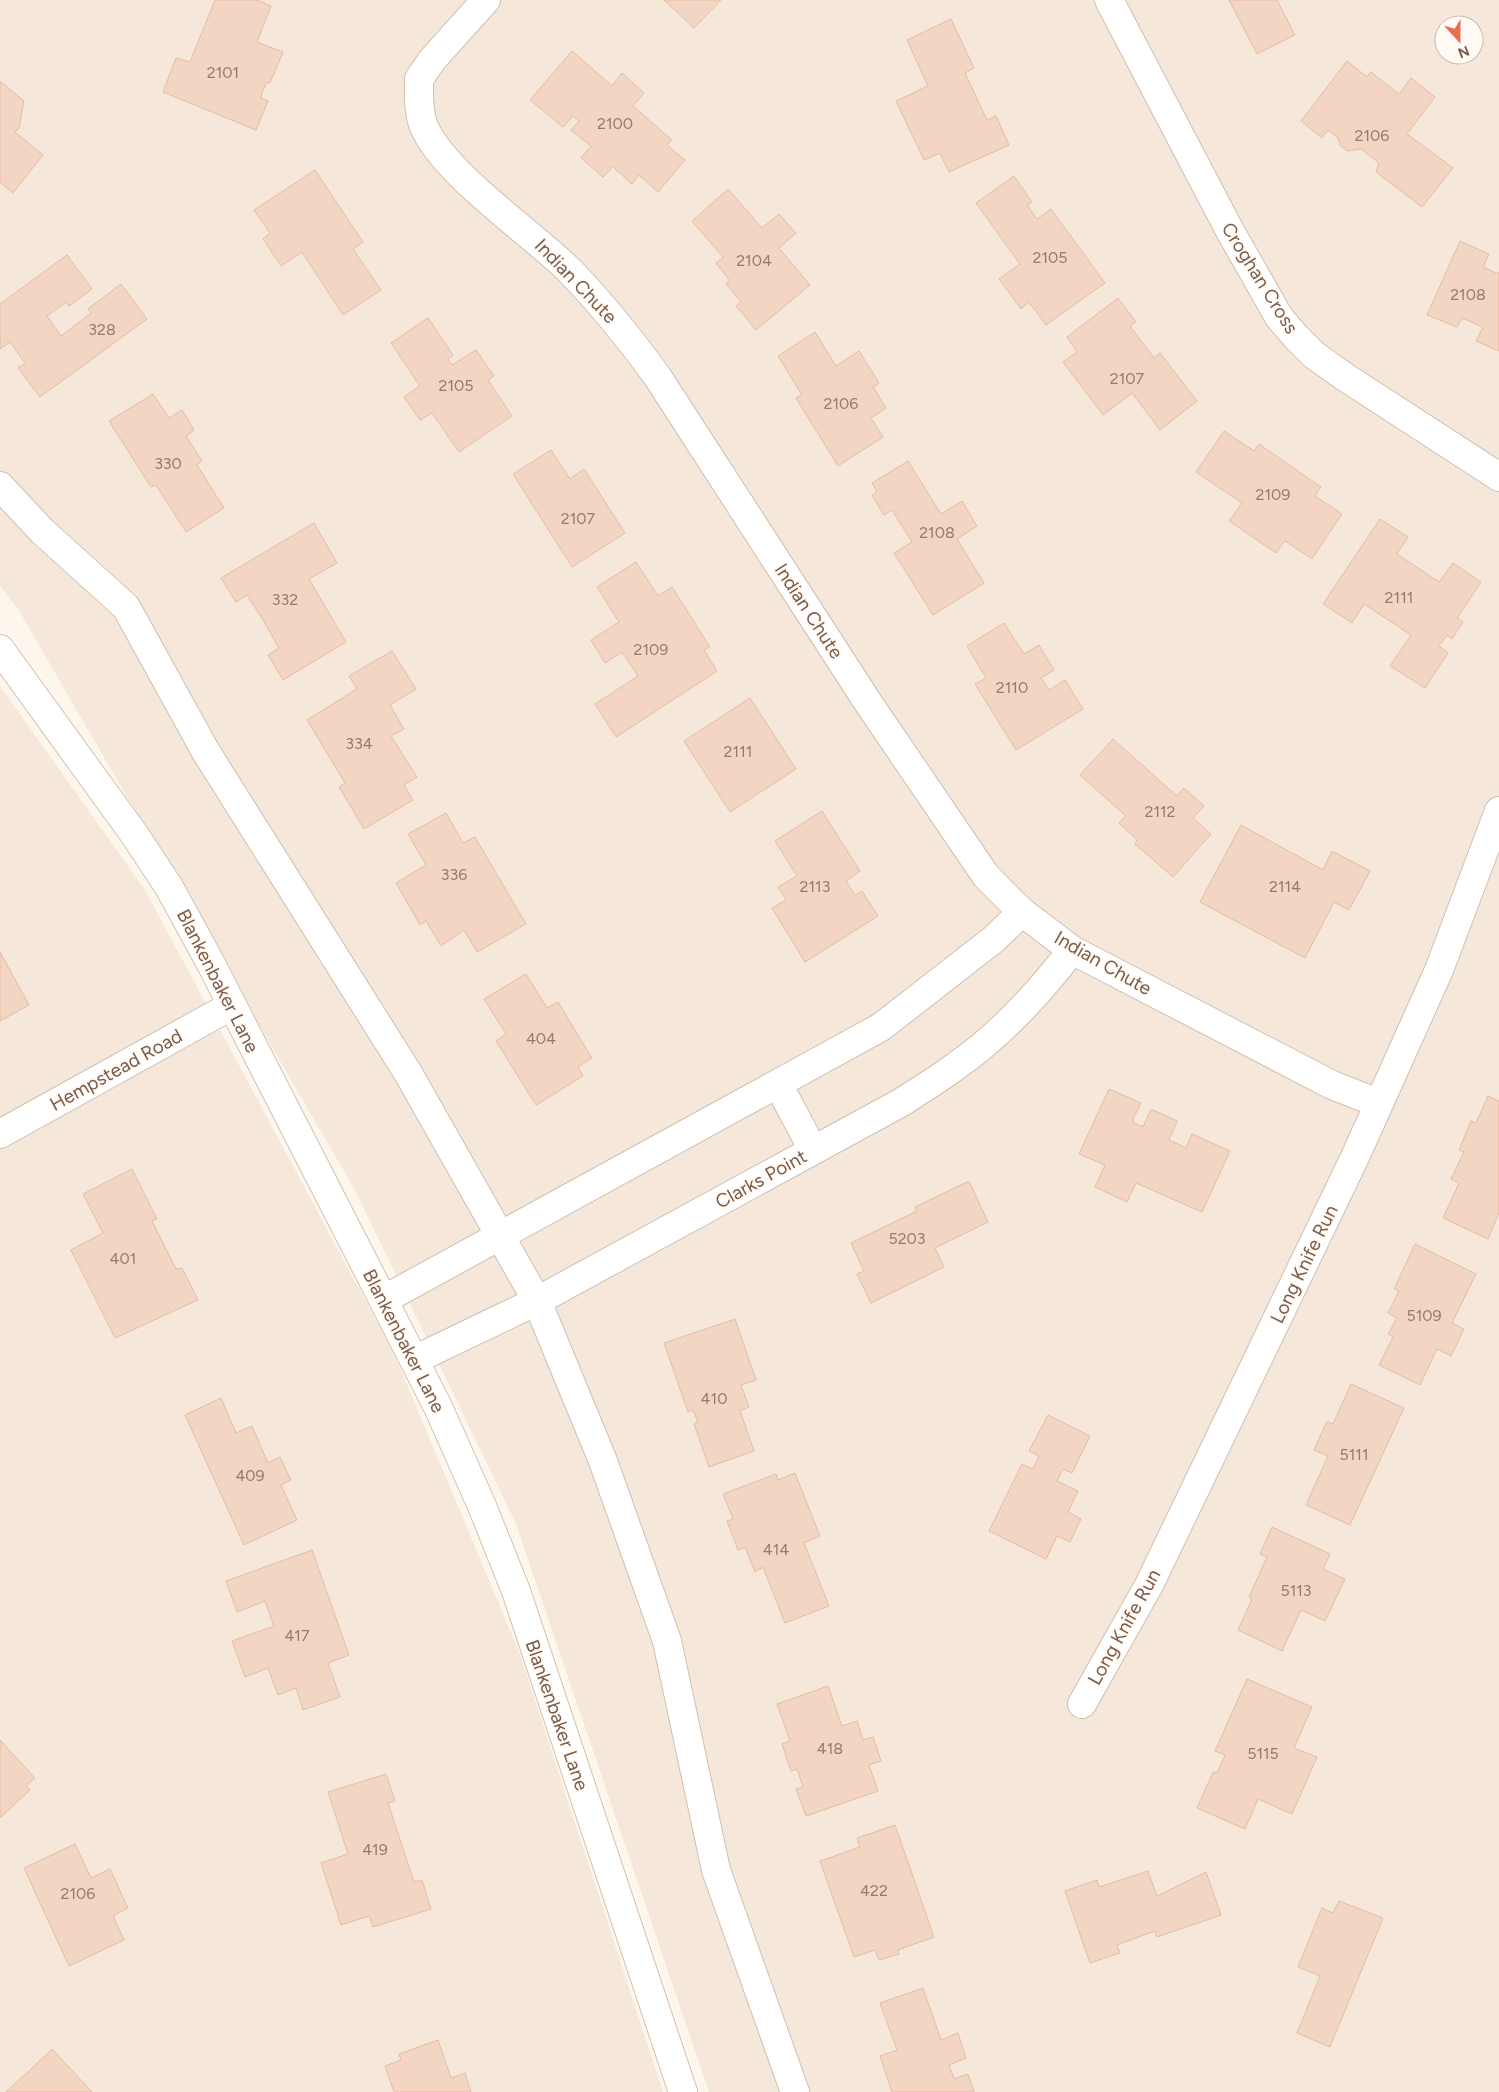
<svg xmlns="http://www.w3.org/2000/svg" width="1499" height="2092" viewBox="0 0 1499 2092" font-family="Figtree,sans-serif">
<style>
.residential{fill:#f5e8da;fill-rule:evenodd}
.building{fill:#f3d5c3;stroke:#e6bba3}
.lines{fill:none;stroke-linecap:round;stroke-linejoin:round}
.street-casing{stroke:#d1beb0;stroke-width:30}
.secondary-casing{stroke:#d6c0b0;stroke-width:30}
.street{stroke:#fff;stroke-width:28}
.secondary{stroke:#fff;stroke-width:28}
.labels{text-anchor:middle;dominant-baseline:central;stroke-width:4;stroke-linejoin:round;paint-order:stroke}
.number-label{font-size:16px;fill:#987a6a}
.street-label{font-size:19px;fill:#7a5c4d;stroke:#fffaf3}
</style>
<rect width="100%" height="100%" fill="#fdf6ec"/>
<path class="residential" d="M 0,0 L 1499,0 L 1499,2092 L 709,2092 L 516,1524 L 356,1192 L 18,609 L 0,586 ZM 1444,25 L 1474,25 L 1474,55 L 1444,55 Z
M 0,686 L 145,890 L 395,1356 L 520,1654 L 663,2092 L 0,2092 Z"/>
<path class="building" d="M 215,0 L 257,0 L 271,6 L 257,42 L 283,52 L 270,83 L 267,82 L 262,93 L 261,98 L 268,101 L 256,130 L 163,92 L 176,58 L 190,62 Z
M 664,0 L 721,0 L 694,28 Z
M 1229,0 L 1277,0 L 1295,35 L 1257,54 Z
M 951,19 L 974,68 L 965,73 L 987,120 L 996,116 L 1009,145 L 949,172 L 940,153 L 924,160 L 896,101 L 928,86 L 907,40 Z
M 572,51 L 612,86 L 622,73 L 644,93 L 633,106 L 672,140 L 667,145 L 685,160 L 658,192 L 639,175 L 632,184 L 613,167 L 603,177 L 581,158 L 591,146 L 571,130 L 579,121 L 573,116 L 563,127 L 530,100 Z
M 1347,61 L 1367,77 L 1371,72 L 1399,94 L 1411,78 L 1435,97 L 1407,134 L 1453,168 L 1422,207 L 1376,172 L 1379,163 L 1361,149 L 1347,151 L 1340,145 L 1338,138 L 1328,130 L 1322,138 L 1301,121 Z
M 0,81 L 24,101 L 19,128 L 15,132 L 43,155 L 13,193 L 0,182 Z
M 315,170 L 363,242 L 353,249 L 381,290 L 343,315 L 302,252 L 281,266 L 263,239 L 270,233 L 254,210 Z
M 1014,176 L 1032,202 L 1027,205 L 1037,219 L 1051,209 L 1105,283 L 1046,325 L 1029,302 L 1021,309 L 999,279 L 1020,264 L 976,203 Z
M 728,189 L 762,228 L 779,214 L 796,233 L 779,248 L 810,285 L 756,330 L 736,306 L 741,302 L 726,284 L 730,281 L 716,263 L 723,257 L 692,221 Z
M 1460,241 L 1489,254 L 1483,267 L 1498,274 L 1499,272 L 1499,351 L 1476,341 L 1483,327 L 1462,318 L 1457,327 L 1427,315 Z
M 67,255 L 92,289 L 69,306 L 66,302 L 47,316 L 61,336 L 91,313 L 88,309 L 121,284 L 147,319 L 40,397 L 18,368 L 25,363 L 10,342 L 0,349 L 0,304 Z
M 1118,298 L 1136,322 L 1130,326 L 1154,358 L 1160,353 L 1197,401 L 1160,430 L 1132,393 L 1103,415 L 1063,362 L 1077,352 L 1067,337 Z
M 428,318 L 453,355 L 448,359 L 452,365 L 476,350 L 494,376 L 488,380 L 512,416 L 459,452 L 432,413 L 420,420 L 404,397 L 420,386 L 391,343 Z
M 815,332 L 836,366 L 859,351 L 879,383 L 873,387 L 886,408 L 871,418 L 883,437 L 838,466 L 796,398 L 802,395 L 778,356 Z
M 153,394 L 169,418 L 182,410 L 194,430 L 186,436 L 202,461 L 197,465 L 224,508 L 186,532 L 156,485 L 151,487 L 109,421 Z
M 1224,431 L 1254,451 L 1259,444 L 1321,487 L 1315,496 L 1342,514 L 1312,559 L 1285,541 L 1276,553 L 1229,521 L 1242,503 L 1196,472 Z
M 551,450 L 570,479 L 584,469 L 625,533 L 572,567 L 513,474 Z
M 908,461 L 941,514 L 962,501 L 977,526 L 957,539 L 984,583 L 933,615 L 894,553 L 912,542 L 892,510 L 884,515 L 872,495 L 877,492 L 872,483 Z
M 1380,519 L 1408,537 L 1397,554 L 1439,582 L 1453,563 L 1481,582 L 1457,618 L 1463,622 L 1452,639 L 1447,635 L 1439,646 L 1448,653 L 1425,688 L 1390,666 L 1411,635 L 1364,604 L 1352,623 L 1323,604 Z
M 314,523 L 337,563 L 309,579 L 346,642 L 283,680 L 268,655 L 279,648 L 263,620 L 247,595 L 236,602 L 221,578 Z
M 636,562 L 658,596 L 672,587 L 710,647 L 704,650 L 717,671 L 616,737 L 595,704 L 638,676 L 622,652 L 605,663 L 591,640 L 619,622 L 597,587 Z
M 1004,623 L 1024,654 L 1039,645 L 1054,670 L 1041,678 L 1049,690 L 1065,680 L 1083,709 L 1016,750 L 975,684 L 986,678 L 967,646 Z
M 392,651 L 416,689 L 390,705 L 404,729 L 391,736 L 417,777 L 404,785 L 413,800 L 364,829 L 339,787 L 345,783 L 307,720 L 357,689 L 349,676 Z
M 750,698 L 796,769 L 730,812 L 684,741 Z
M 1113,739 L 1177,796 L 1184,788 L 1204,806 L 1193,818 L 1211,834 L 1173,877 L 1135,844 L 1137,840 L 1119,823 L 1126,816 L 1080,775 Z
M 822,811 L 860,871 L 846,881 L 855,895 L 862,891 L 878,916 L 805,962 L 772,908 L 786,900 L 778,887 L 797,876 L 775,841 Z
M 446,813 L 463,843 L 475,837 L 526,924 L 477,952 L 464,930 L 441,946 L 426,921 L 420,925 L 396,883 L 426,865 L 408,834 Z
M 1241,825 L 1323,870 L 1332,851 L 1370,871 L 1349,910 L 1334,902 L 1305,958 L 1200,902 Z
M 0,952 L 29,1005 L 0,1021 Z
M 526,974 L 547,1008 L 558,1002 L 592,1058 L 578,1067 L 583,1076 L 536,1105 L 496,1041 L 506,1034 L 484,999 Z
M 1109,1089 L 1141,1103 L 1133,1119 L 1134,1123 L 1143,1127 L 1151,1109 L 1177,1121 L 1169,1140 L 1186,1148 L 1192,1134 L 1230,1151 L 1202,1212 L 1136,1183 L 1127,1202 L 1095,1187 L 1105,1165 L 1079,1154 Z
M 1488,1096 L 1499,1101 L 1499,1213 L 1488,1239 L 1443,1218 L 1459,1183 L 1451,1179 L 1464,1152 L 1459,1150 L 1471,1121 L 1476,1123 Z
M 132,1169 L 157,1219 L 152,1221 L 176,1269 L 182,1268 L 198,1300 L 115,1338 L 71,1250 L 103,1233 L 83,1194 Z
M 969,1181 L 988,1222 L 935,1248 L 944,1267 L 871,1303 L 857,1274 L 864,1271 L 851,1243 L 917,1211 L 915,1207 Z
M 1415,1244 L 1476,1274 L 1452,1323 L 1464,1329 L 1451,1356 L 1437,1349 L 1420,1385 L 1379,1365 L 1393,1337 L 1388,1334 L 1397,1318 L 1388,1313 L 1399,1291 L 1394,1289 Z
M 735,1319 L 756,1380 L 741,1385 L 749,1407 L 740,1411 L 754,1451 L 709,1467 L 694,1424 L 698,1422 L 693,1410 L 688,1412 L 664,1343 Z
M 1351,1384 L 1404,1408 L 1350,1525 L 1306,1505 L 1328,1456 L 1314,1450 L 1327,1421 L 1333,1424 Z
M 221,1398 L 236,1433 L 252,1426 L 268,1463 L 280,1457 L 291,1480 L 281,1485 L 297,1520 L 244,1545 L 185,1415 Z
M 1048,1415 L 1090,1436 L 1072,1473 L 1063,1469 L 1057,1481 L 1078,1491 L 1068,1512 L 1081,1519 L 1070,1542 L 1057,1536 L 1046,1559 L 989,1531 L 1022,1464 L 1033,1469 L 1039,1456 L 1029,1451 Z
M 795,1473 L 820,1536 L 804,1543 L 829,1606 L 785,1623 L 763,1567 L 755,1572 L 745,1547 L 738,1550 L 727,1521 L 733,1519 L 723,1494 L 776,1474 L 778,1480 Z
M 1272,1527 L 1330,1554 L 1323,1569 L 1345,1579 L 1325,1621 L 1301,1610 L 1282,1651 L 1238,1630 L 1252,1599 L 1249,1597 L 1267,1557 L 1260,1554 Z
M 312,1550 L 349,1655 L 328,1663 L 340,1697 L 303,1710 L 296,1688 L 278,1695 L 268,1668 L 245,1677 L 232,1641 L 274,1626 L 265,1601 L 237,1612 L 226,1581 Z
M 1247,1679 L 1312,1707 L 1294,1748 L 1317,1757 L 1292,1814 L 1258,1799 L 1245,1829 L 1197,1808 L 1213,1772 L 1217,1773 L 1225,1755 L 1215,1751 Z
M 828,1686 L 842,1726 L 857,1721 L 863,1740 L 873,1737 L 881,1761 L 869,1765 L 878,1791 L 806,1816 L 796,1789 L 803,1787 L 797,1769 L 791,1771 L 782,1744 L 790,1741 L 777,1704 Z
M 0,1740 L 35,1778 L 26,1786 L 30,1790 L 0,1818 Z
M 386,1774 L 395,1801 L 388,1803 L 414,1882 L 422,1880 L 431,1909 L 373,1927 L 369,1916 L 341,1925 L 321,1863 L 348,1854 L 328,1792 Z
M 895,1825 L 934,1937 L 898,1950 L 899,1954 L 879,1960 L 875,1950 L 854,1957 L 820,1861 L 860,1847 L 857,1838 Z
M 75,1844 L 91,1878 L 110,1869 L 128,1908 L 113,1916 L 124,1940 L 69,1966 L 24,1868 Z
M 1148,1871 L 1157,1896 L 1206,1872 L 1221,1915 L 1157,1937 L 1155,1931 L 1117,1945 L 1120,1953 L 1090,1963 L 1065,1891 L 1097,1880 L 1099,1887 Z
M 1339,1901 L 1383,1918 L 1330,2047 L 1297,2033 L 1320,1976 L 1298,1967 L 1322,1908 L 1333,1913 Z
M 923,1988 L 941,2040 L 958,2033 L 966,2058 L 949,2065 L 954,2079 L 968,2074 L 974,2092 L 892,2092 L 880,2056 L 897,2050 L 880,2003 Z
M 438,2040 L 451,2078 L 465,2073 L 471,2092 L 394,2092 L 385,2066 L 401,2060 L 399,2054 Z
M 52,2049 L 92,2092 L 6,2092 L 29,2071 Z"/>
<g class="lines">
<defs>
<path id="street" d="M 486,0 L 432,60 L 419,79 C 419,93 418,110 423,124 C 440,171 532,233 570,271 C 602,304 630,339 657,376 L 867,701 L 986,876 L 1022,912 L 1072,950 L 1332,1085 L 1378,1103
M 1109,0 L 1230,231 L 1279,317 L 1296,337 L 1314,355 L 1345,377 L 1499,477
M 0,486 L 42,531 L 126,607 L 206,752 L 408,1073 L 537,1301 L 603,1461 L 667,1641 L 716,1870 L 795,2092
M 778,1084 L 813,1150
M 0,1134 L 231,1006
M 383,1300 L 881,1027 L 994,939 L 1022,912
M 414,1360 L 537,1301 L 902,1102 C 920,1090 939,1079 956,1066 C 1001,1035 1039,993 1072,950
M 1082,1704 L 1149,1585 L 1355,1157 L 1439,970 L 1499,811"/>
<path id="secondary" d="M 0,649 L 134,834 L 169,887 L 210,962 L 438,1407 L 482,1506 L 516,1591 L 683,2092"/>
</defs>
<use href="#street" class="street-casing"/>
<use href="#secondary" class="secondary-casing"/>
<use href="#street" class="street"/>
<use href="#secondary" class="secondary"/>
</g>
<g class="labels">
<g class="number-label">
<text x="223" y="72">2101</text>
<text x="615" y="123">2100</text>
<text x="1372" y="135">2106</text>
<text x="1050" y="257">2105</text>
<text x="754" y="260">2104</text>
<text x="1468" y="294">2108</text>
<text x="102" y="329">328</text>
<text x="1127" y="378">2107</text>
<text x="456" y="385">2105</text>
<text x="841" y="403">2106</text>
<text x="168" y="463">330</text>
<text x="1273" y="494">2109</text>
<text x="578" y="518">2107</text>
<text x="937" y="532">2108</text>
<text x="1399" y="597">2111</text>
<text x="285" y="599">332</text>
<text x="651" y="649">2109</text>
<text x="1012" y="687">2110</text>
<text x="359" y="743">334</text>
<text x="738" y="751">2111</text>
<text x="1160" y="811">2112</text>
<text x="454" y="874">336</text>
<text x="815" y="886">2113</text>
<text x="1285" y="886">2114</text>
<text x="541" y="1038">404</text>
<text x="907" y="1238">5203</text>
<text x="123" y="1258">401</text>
<text x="1424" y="1315">5109</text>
<text x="714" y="1398">410</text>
<text x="1354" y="1454">5111</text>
<text x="250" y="1475">409</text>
<text x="776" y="1549">414</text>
<text x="1296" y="1590">5113</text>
<text x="297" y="1635">417</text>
<text x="830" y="1748">418</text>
<text x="1263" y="1753">5115</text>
<text x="375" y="1849">419</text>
<text x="874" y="1890">422</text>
<text x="78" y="1893">2106</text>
</g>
<g class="street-label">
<text transform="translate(1260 278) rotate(58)">Croghan Cross</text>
<text transform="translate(576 281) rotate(46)">Indian Chute</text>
<text transform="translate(809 611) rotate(57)">Indian Chute</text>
<text transform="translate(1103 963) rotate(30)">Indian Chute</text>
<text transform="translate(218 981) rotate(63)">Blankenbaker Lane</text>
<text transform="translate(116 1070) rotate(-29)">Hempstead Road</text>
<text transform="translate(761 1179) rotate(-29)">Clarks Point</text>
<text transform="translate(1304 1264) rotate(-64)">Long Knife Run</text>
<text transform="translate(404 1341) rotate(63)">Blankenbaker Lane</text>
<text transform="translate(1124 1627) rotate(-61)">Long Knife Run</text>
<text transform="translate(557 1715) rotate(71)">Blankenbaker Lane</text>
</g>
</g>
<g transform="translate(1459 40) rotate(159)"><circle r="24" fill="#fffaf3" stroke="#cabbb1"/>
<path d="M0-4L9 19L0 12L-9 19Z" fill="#e76f51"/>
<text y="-8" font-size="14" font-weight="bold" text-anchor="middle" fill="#7a5c4d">N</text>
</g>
</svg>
